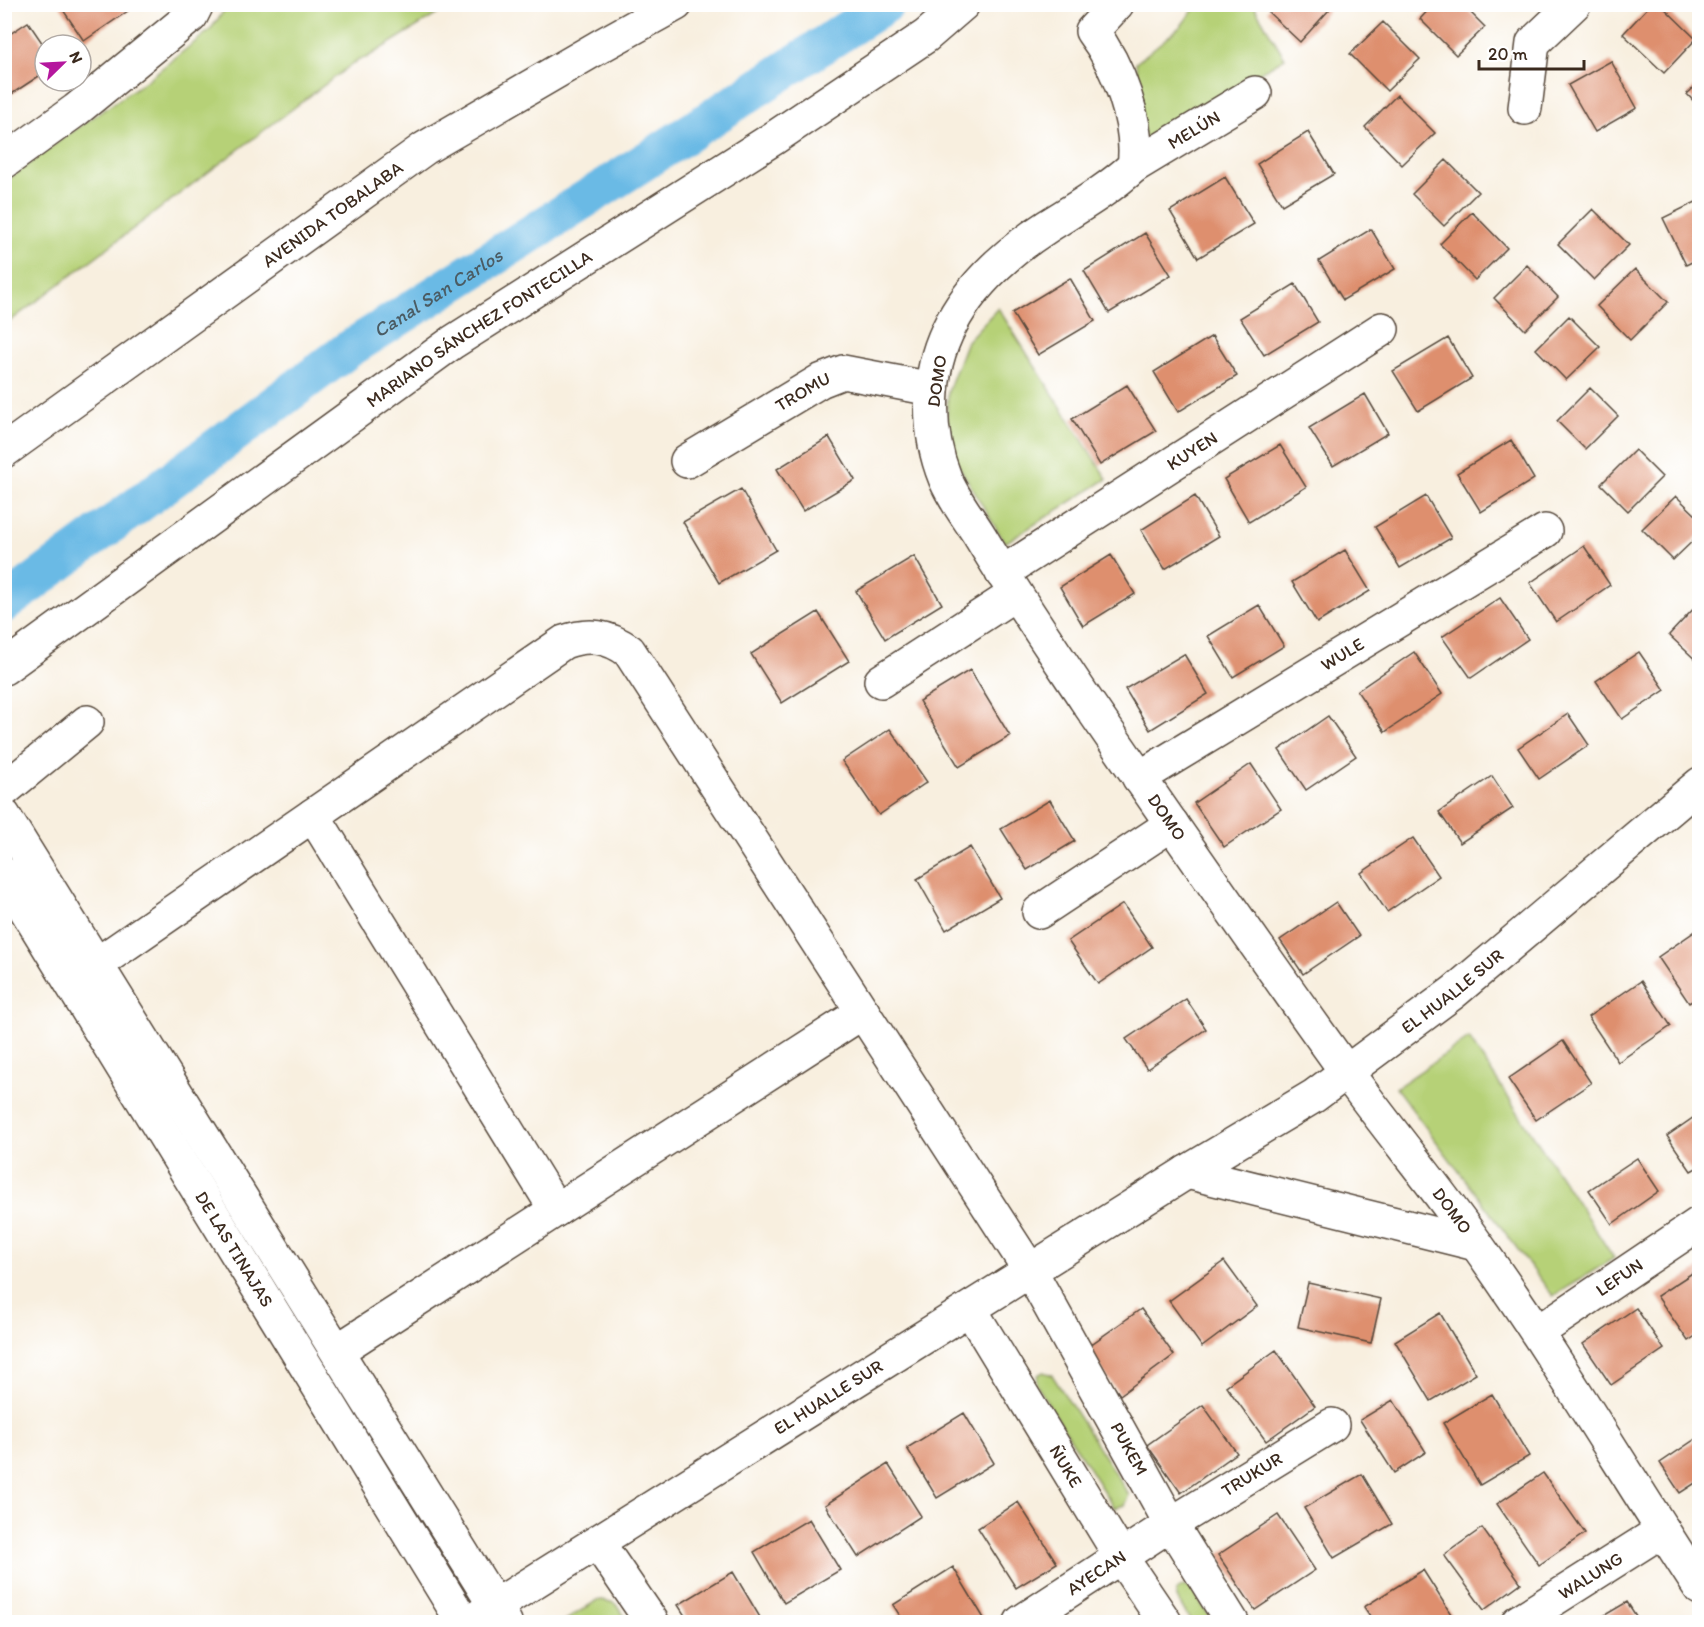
<svg xmlns="http://www.w3.org/2000/svg" width="1704" height="1627" viewBox="0 0 1704 1627" font-family="Itim,sans-serif">
<style>
.green{fill:#b6d177;stroke:#787e4a;stroke-width:1.5}
.lines{fill:none;stroke-linecap:round;stroke-linejoin:round}
.canal{stroke:#6abae5;stroke-width:38}
.building{fill:#de8f6e}
.minor-casing{stroke:#57483b;stroke-width:36}
.minor{stroke:#fff;stroke-width:33}
.labels{text-anchor:middle;dominant-baseline:central;stroke-width:4.5;stroke-linejoin:round;paint-order:stroke}
.street-label{font-size:18px;fill:#3b2a1e;stroke:#fff}
.water-label{font-size:20px;font-style:italic;fill:#4b5c64;stroke:#fff}
</style>
<rect width="100%" height="100%" fill="#fff"/>
<filter id="ink" filterUnits="userSpaceOnUse"><feTurbulence type="fractalNoise" baseFrequency=".0167" numOctaves="2"/><feDisplacementMap in="SourceGraphic" scale="12" xChannelSelector="R" yChannelSelector="G"/><feConvolveMatrix kernelMatrix="1 2 1 2 8 2 1 2 1" color-interpolation-filters="sRGB"/></filter>
<filter id="wash" filterUnits="userSpaceOnUse"><feTurbulence type="fractalNoise" baseFrequency=".008" numOctaves="4" result="noise"/><feDisplacementMap in="SourceGraphic" scale="24" xChannelSelector="R" yChannelSelector="G"/><feGaussianBlur stdDeviation="1.35" result="paint"/><feColorMatrix in="noise" values="0 0 0 0 0 0 0 0 0 0 0 0 0 0 0 0 0 1.4 0 .05"/><feComposite in="paint" operator="in"/></filter>
<g filter="url(#wash)">
<rect width="100%" height="100%" fill="#f8efdf"/>
<path class="green" d="M 1198,4 L 1253,5 L 1285,58 L 1145,140 L 1136,63 L 1181,26 Z
M 228,5 L 452,5 L 366,58 L 359,59 L 5,325 L 5,182 L 62,139 L 147,80 L 210,30 Z
M 998,308 L 1107,479 L 1005,543 L 954,458 L 947,416 L 948,391 L 967,341 Z
M 1469,1038 L 1614,1258 L 1553,1296 L 1396,1088 Z
M 1043,1372 L 1052,1375 L 1129,1495 L 1124,1505 L 1114,1508 L 1036,1384 L 1038,1375 Z
M 1183,1586 L 1191,1588 L 1213,1622 L 1191,1622 L 1177,1598 L 1176,1591 Z
M 602,1600 L 615,1603 L 629,1622 L 563,1622 L 596,1601 Z"/>
<g class="lines">
<path class="canal" id="s1" d="M 4,604 L 349,349 L 655,155 L 886,4"/>
</g>
<g id="blocks">
<path class="building" d="M 59,4 L 138,4 L 84,41 Z
M 1272,4 L 1323,4 L 1329,10 L 1300,42 L 1267,11 Z
M 1434,4 L 1462,4 L 1485,27 L 1456,55 L 1420,19 Z
M 1651,4 L 1660,4 L 1696,39 L 1664,73 L 1623,34 Z
M 28,22 L 45,47 L 45,72 L 4,99 L 4,38 Z
M 1383,22 L 1420,59 L 1387,91 L 1350,54 Z
M 1611,61 L 1637,108 L 1595,132 L 1568,85 Z
M 1700,82 L 1700,108 L 1687,94 Z
M 1397,95 L 1435,133 L 1402,165 L 1365,127 Z
M 1308,132 L 1334,174 L 1282,205 L 1257,164 Z
M 1446,160 L 1478,192 L 1444,226 L 1412,194 Z
M 1225,177 L 1254,224 L 1198,258 L 1170,211 Z
M 1700,200 L 1700,258 L 1686,265 L 1663,218 Z
M 1593,209 L 1629,245 L 1594,280 L 1558,244 Z
M 1472,212 L 1507,248 L 1475,280 L 1440,244 Z
M 1371,229 L 1395,269 L 1343,300 L 1319,261 Z
M 1145,233 L 1171,275 L 1109,313 L 1084,271 Z
M 1527,265 L 1558,297 L 1525,330 L 1494,298 Z
M 1635,269 L 1668,302 L 1630,340 L 1597,306 Z
M 1070,278 L 1095,321 L 1038,355 L 1012,313 Z
M 1295,284 L 1318,322 L 1264,355 L 1240,318 Z
M 1569,316 L 1600,347 L 1566,380 L 1536,349 Z
M 1212,336 L 1237,376 L 1178,412 L 1154,372 Z
M 1448,338 L 1472,378 L 1418,411 L 1393,371 Z
M 1127,385 L 1156,431 L 1100,465 L 1072,419 Z
M 1590,388 L 1618,416 L 1585,449 L 1557,421 Z
M 1365,394 L 1388,433 L 1333,466 L 1309,428 Z
M 829,437 L 855,480 L 803,511 L 777,469 Z
M 1511,440 L 1534,479 L 1481,512 L 1457,473 Z
M 1280,445 L 1306,487 L 1249,522 L 1224,479 Z
M 1635,450 L 1662,477 L 1628,511 L 1601,484 Z
M 741,489 L 776,550 L 719,583 L 683,522 Z
M 1195,496 L 1219,536 L 1165,569 L 1141,530 Z
M 1426,496 L 1451,538 L 1400,568 L 1375,527 Z
M 1676,496 L 1700,519 L 1700,534 L 1673,560 L 1642,529 Z
M 1584,546 L 1610,585 L 1556,622 L 1530,583 Z
M 1345,550 L 1370,591 L 1317,623 L 1292,582 Z
M 1111,555 L 1135,594 L 1083,626 L 1060,587 Z
M 914,556 L 942,604 L 885,639 L 856,591 Z
M 1500,598 L 1528,639 L 1471,678 L 1442,637 Z
M 1700,602 L 1700,664 L 1669,635 Z
M 1259,605 L 1284,646 L 1233,677 L 1208,636 Z
M 818,612 L 849,661 L 782,703 L 751,654 Z
M 1414,652 L 1442,694 L 1385,732 L 1357,691 Z
M 1639,652 L 1665,690 L 1622,719 L 1596,681 Z
M 1184,654 L 1208,694 L 1150,730 L 1125,689 Z
M 970,670 L 1010,736 L 959,767 L 919,701 Z
M 1568,714 L 1589,745 L 1539,779 L 1518,748 Z
M 1328,716 L 1356,756 L 1306,790 L 1279,750 Z
M 890,729 L 927,782 L 879,815 L 842,761 Z
M 1251,764 L 1281,809 L 1224,847 L 1194,803 Z
M 1492,776 L 1513,808 L 1460,843 L 1439,812 Z
M 1050,800 L 1075,841 L 1027,870 L 1001,829 Z
M 1413,838 L 1439,876 L 1387,912 L 1361,873 Z
M 970,847 L 1000,898 L 946,930 L 917,879 Z
M 1336,902 L 1359,936 L 1303,974 L 1280,940 Z
M 1123,904 L 1152,947 L 1098,984 L 1068,941 Z
M 1700,928 L 1700,996 L 1689,1003 L 1658,957 Z
M 1641,981 L 1671,1026 L 1618,1062 L 1588,1017 Z
M 1186,999 L 1206,1029 L 1147,1069 L 1126,1039 Z
M 1563,1041 L 1591,1083 L 1536,1120 L 1508,1079 Z
M 1700,1113 L 1700,1166 L 1691,1171 L 1667,1136 Z
M 1637,1158 L 1659,1191 L 1612,1224 L 1589,1190 Z
M 1224,1261 L 1257,1306 L 1202,1347 L 1169,1301 Z
M 1700,1268 L 1700,1333 L 1688,1341 L 1657,1296 Z
M 1308,1283 L 1381,1299 L 1371,1343 L 1298,1327 Z
M 1636,1308 L 1664,1349 L 1611,1385 L 1583,1344 Z
M 1141,1309 L 1174,1355 L 1120,1395 L 1086,1348 Z
M 1440,1313 L 1476,1374 L 1431,1401 L 1395,1341 Z
M 1276,1350 L 1315,1406 L 1266,1441 L 1226,1386 Z
M 1492,1394 L 1529,1456 L 1480,1485 L 1443,1423 Z
M 1393,1400 L 1426,1452 L 1394,1473 L 1360,1420 Z
M 1203,1405 L 1237,1453 L 1181,1493 L 1147,1445 Z
M 964,1413 L 994,1463 L 937,1498 L 907,1448 Z
M 1700,1436 L 1700,1480 L 1680,1493 L 1660,1463 Z
M 888,1464 L 921,1516 L 858,1557 L 825,1505 Z
M 1543,1473 L 1585,1533 L 1539,1565 L 1497,1504 Z
M 1362,1474 L 1392,1524 L 1334,1558 L 1304,1508 Z
M 1018,1502 L 1057,1563 L 1016,1588 L 978,1528 Z
M 1278,1515 L 1315,1570 L 1255,1610 L 1218,1555 Z
M 809,1519 L 840,1570 L 784,1603 L 754,1552 Z
M 1482,1528 L 1521,1583 L 1484,1610 L 1444,1555 Z
M 953,1567 L 985,1620 L 980,1622 L 904,1622 L 893,1605 Z
M 1423,1570 L 1456,1622 L 1374,1622 L 1364,1607 Z
M 733,1572 L 761,1619 L 755,1622 L 689,1622 L 678,1605 Z
M 1627,1602 L 1640,1622 L 1593,1622 Z"/>
</g>
</g>
<g filter="url(#ink)">
<use href="#blocks" fill-opacity="0" stroke="#57483b" stroke-width="1.5"/>
<g class="lines">
<defs>
<g id="minor">
<path id="s2" d="M 1117,4 L 1092,31 C 1118,65 1140,123 1134,166 C 1108,190 1078,207 1048,226 C 989,264 937,317 932,391 C 930,420 934,451 945,478 C 953,499 969,518 981,538 C 1014,593 1050,646 1086,700 C 1172,825 1259,951 1348,1074 C 1391,1133 1438,1189 1480,1249 C 1558,1359 1626,1475 1700,1588"/>
<path d="M 1525,108 L 1533,43 L 1574,4"/>
<path d="M 4,162 L 76,110 L 191,16 L 197,4"/>
<path id="s3" d="M 1134,166 L 1255,93"/>
<path id="s4" d="M 4,451 L 425,148 L 604,44 L 676,4"/>
<path id="s5" d="M 687,461 L 820,381 L 843,372 L 932,389"/>
<path id="s6" d="M 1002,573 L 1382,329"/>
<path id="s7" d="M 4,668 L 453,342 L 774,138 L 926,36 L 963,4"/>
<path d="M 881,681 L 1015,594"/>
<path id="s8" d="M 1139,778 L 1545,531"/>
<path d="M 4,790 L 87,722"/>
<path d="M 313,815 L 556,1210"/>
<path d="M 4,816 L 505,1622"/>
<path id="s9" d="M 4,874 L 463,1622"/>
<path d="M 1039,912 L 1172,824"/>
<path id="s10" d="M 97,964 L 564,642 C 589,633 608,636 629,651 L 1031,1272 L 1171,1524 L 1232,1622"/>
<path d="M 1187,1172 L 1476,1244"/>
<path id="s11" d="M 970,1309 L 1121,1557 L 1165,1622"/>
<path id="s12" d="M 1538,1332 L 1700,1223"/>
<path d="M 337,1351 L 863,1012"/>
<path d="M 598,1543 L 652,1622"/>
<path id="s13" d="M 470,1622 L 1187,1172 L 1314,1096 L 1454,992 L 1700,784"/>
<path id="s14" d="M 1021,1622 L 1171,1524 L 1332,1425"/>
<path id="s15" d="M 1518,1622 L 1663,1530"/>
</g>
</defs>
<use href="#minor" class="minor-casing"/>
<use href="#minor" class="minor"/>
</g>
</g>
<g class="labels">
<g class="street-label">
<text stroke="none"><textPath href="#s3" startOffset="70">MELÚN</textPath></text>
<text stroke="none"><textPath href="#s4" startOffset="405">AVENIDA TOBALABA</textPath></text>
<text stroke="none"><textPath href="#s7" startOffset="584">MARIANO SÁNCHEZ FONTECILLA</textPath></text>
<text transform="translate(937 381) rotate(-82)">DOMO</text>
<text stroke="none"><textPath href="#s5" startOffset="135">TROMU</textPath></text>
<text stroke="none"><textPath href="#s6" startOffset="226">KUYEN</textPath></text>
<text stroke="none"><textPath href="#s8" startOffset="238">WULE</textPath></text>
<text stroke="none"><textPath href="#s2" startOffset="990">DOMO</textPath></text>
<text stroke="none"><textPath href="#s13" startOffset="1168">EL HUALLE SUR</textPath></text>
<text stroke="none"><textPath href="#s2" startOffset="1476">DOMO</textPath></text>
<text stroke="none"><textPath href="#s9" startOffset="440">DE LAS TINAJAS</textPath></text>
<text stroke="none"><textPath href="#s12" startOffset="98">LEFUN</textPath></text>
<text stroke="none"><textPath href="#s13" startOffset="423">EL HUALLE SUR</textPath></text>
<text stroke="none"><textPath href="#s10" startOffset="1578">PUKEM</textPath></text>
<text stroke="none"><textPath href="#s11" startOffset="184">ÑUKE</textPath></text>
<text stroke="none"><textPath href="#s14" startOffset="274">TRUKUR</textPath></text>
<text stroke="none"><textPath href="#s14" startOffset="90">AYECAN</textPath></text>
<text stroke="none"><textPath href="#s15" startOffset="86">WALUNG</textPath></text>
</g>
<g class="water-label">
<text stroke="none"><textPath href="#s1" startOffset="534">Canal San Carlos</textPath></text>
</g>
</g>
<rect width="1704" height="1627" fill="none" stroke="#fff" stroke-width="24"/>
<g transform="translate(63 63) rotate(66)"><circle r="28" fill="#ffffff" stroke="#b1aaa5" stroke-width="1.5"/>
<path d="M0-4.5L10 22L0 15L-10 22Z" fill="#b5179e"/>
<text y="-9" font-size="16" font-weight="bold" text-anchor="middle" fill="#3b2a1e">N</text>
</g>
<path d="M1479 60v9h105v-9" fill="none" stroke="#3b2a1e" stroke-width="3"/>
<text x="1488" y="60" font-size="18" fill="#3b2a1e" stroke="#ffffff" stroke-width="4.5" paint-order="stroke">20 m</text>
</svg>
